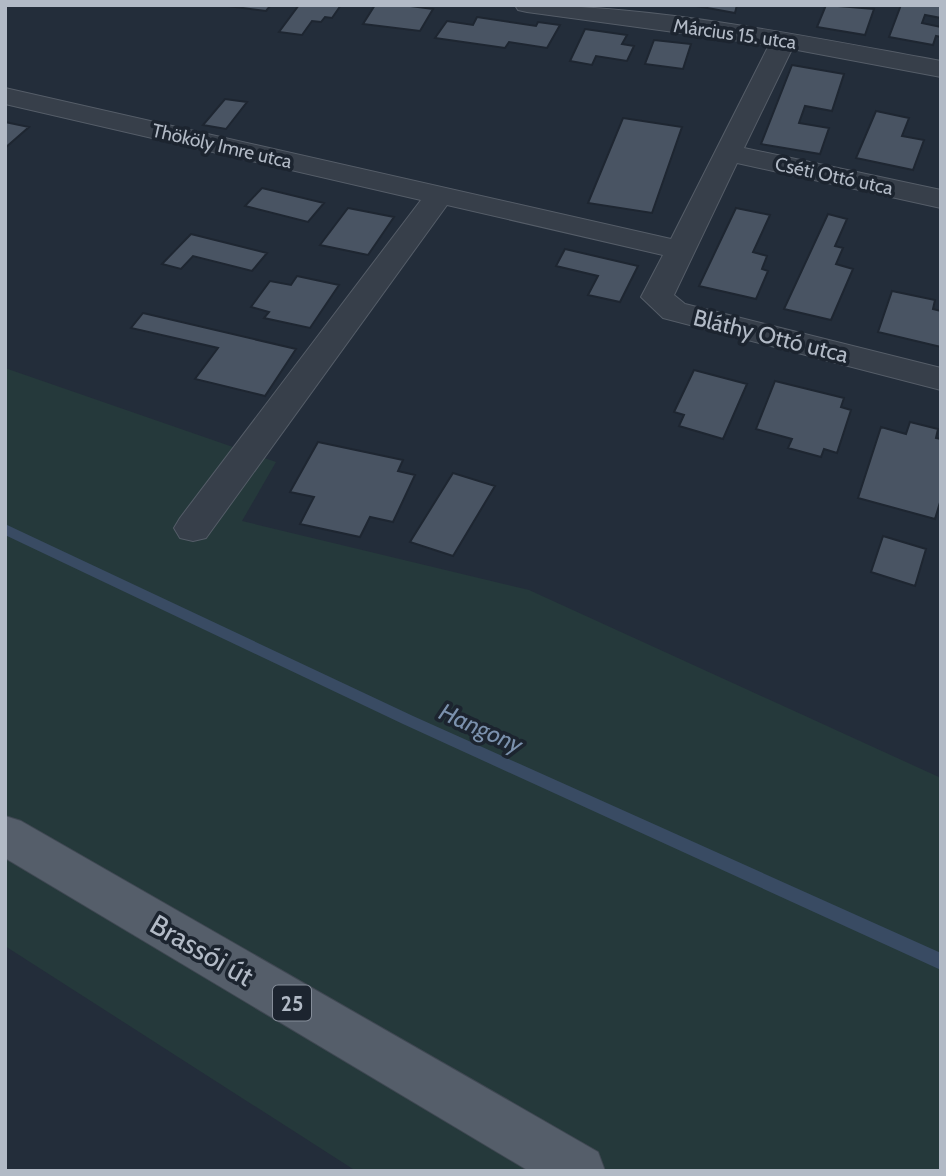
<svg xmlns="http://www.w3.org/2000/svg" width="946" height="1176" viewBox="0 0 946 1176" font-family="Cabin,sans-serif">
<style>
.green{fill:#25393b}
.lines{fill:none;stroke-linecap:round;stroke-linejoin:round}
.stream{fill:#394b63;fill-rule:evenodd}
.building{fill:#495463;stroke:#1e2631;stroke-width:2}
.minor-casing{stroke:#555d68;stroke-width:2}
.primary-casing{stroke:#404853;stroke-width:2}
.minor{fill:#373f4a;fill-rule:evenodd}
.primary{fill:#555e6a;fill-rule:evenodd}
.labels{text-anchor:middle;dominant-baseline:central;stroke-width:7;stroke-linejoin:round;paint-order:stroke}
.far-street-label{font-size:19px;fill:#b2bac6;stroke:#1c242f}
.shield{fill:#1c242f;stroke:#858d99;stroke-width:2}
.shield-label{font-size:21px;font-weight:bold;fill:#b2bac6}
.street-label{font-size:23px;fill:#b2bac6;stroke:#1c242f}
.water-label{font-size:24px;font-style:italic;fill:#7b91ad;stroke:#1c242f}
.near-street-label{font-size:28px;fill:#b2bac6;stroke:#1c242f}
</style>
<rect width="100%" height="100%" fill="#232d3a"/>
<path class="green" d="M 5,368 L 276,462 L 242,521 L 529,590 L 941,778 L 941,1171 L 356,1171 L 5,946 Z"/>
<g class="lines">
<path class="stream" d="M 5,524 L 413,716 L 941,953 L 941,970 L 403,724 L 5,535 Z"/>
</g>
<path class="building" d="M 221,5 L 271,5 L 266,11 Z
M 299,5 L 341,5 L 332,18 L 325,17 L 321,22 L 312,21 L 302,35 L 279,32 Z
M 375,5 L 403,5 L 433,9 L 420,31 L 363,24 Z
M 691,5 L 737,5 L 735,13 Z
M 826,5 L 874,9 L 865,35 L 817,27 Z
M 901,5 L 941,6 L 941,18 L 925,15 L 922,23 L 941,27 L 941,37 L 936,36 L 933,45 L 889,37 Z
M 477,17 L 536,26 L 538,22 L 560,25 L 547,48 L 509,42 L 505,48 L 435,38 L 447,21 L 473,25 Z
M 585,29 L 627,35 L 622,44 L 634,46 L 627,61 L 596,56 L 592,65 L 570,61 Z
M 654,40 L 691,44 L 683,69 L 645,64 Z
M 792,65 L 844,74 L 832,111 L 805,106 L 799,123 L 829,128 L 820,154 L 761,144 Z
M 225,99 L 247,102 L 226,129 L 203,125 Z
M 876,111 L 909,118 L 902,136 L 924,140 L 913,170 L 856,158 Z
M 623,118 L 682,127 L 652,213 L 588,203 Z
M 5,122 L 29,127 L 5,148 Z
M 262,188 L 324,203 L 308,222 L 245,206 Z
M 348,208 L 394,217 L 368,255 L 320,245 Z
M 736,208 L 770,215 L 753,252 L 767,256 L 762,269 L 768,271 L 756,299 L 699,286 Z
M 828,214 L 847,219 L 835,246 L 843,248 L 836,264 L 853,269 L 831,320 L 784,309 Z
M 191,234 L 267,253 L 252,271 L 193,256 L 181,269 L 162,264 Z
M 565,249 L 638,266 L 620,302 L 588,295 L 598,276 L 556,266 Z
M 297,276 L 339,285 L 310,328 L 264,318 L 269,312 L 251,307 L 270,281 L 291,285 Z
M 892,291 L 935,300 L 933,309 L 941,311 L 941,347 L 878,332 Z
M 143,313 L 296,349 L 265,396 L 195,379 L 218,348 L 131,328 Z
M 694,370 L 747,384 L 723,439 L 679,426 L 684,415 L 674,412 Z
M 775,381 L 844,398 L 841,407 L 851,410 L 837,453 L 824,449 L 821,457 L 788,448 L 792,439 L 756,429 Z
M 910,422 L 938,429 L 936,438 L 941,439 L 941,499 L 935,519 L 858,498 L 881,427 L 906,434 Z
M 318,442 L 403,460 L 398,471 L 415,475 L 393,522 L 370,517 L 360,537 L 300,524 L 314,497 L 290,492 Z
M 453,473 L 495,486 L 453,556 L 410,542 Z
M 883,536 L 926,549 L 915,586 L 871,572 Z"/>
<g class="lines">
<defs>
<path id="minor" d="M 515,5 C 658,5 801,36 941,61 L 941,77 L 792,49 L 744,148 L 941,190 L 941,208 L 737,163 L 674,295 L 685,304 L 941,368 L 941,390 L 663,318 L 641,297 L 663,255 L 447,205 L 206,538 L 193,541 L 180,538 L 174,528 L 180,518 L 421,200 L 5,104 L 5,88 L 671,239 L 769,45 L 527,12 L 518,10 Z"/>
<path id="primary" d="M 5,816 L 21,821 L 598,1152 L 605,1171 L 529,1171 L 5,858 Z"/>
</defs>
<use href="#minor" class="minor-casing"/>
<use href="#primary" class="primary-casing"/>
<use href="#minor" class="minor"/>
<use href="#primary" class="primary"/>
</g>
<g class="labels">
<g class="far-street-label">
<text transform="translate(735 34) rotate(8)">Március 15. utca</text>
<text transform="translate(222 146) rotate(13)">Thököly Imre utca</text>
<text transform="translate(834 176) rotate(12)">Cséti Ottó utca</text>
</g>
<rect class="shield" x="273" y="985.5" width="38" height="35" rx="5"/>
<g class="shield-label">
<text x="292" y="1003">25</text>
</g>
<g class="street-label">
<text transform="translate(771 336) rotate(14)">Bláthy Ottó utca</text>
</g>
<g class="water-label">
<text transform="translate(481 728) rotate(24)">Hangony</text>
</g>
<g class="near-street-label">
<text transform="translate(202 950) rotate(30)">Brassói út</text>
</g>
</g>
<rect width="946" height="1176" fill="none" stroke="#b2bac6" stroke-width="14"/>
</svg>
